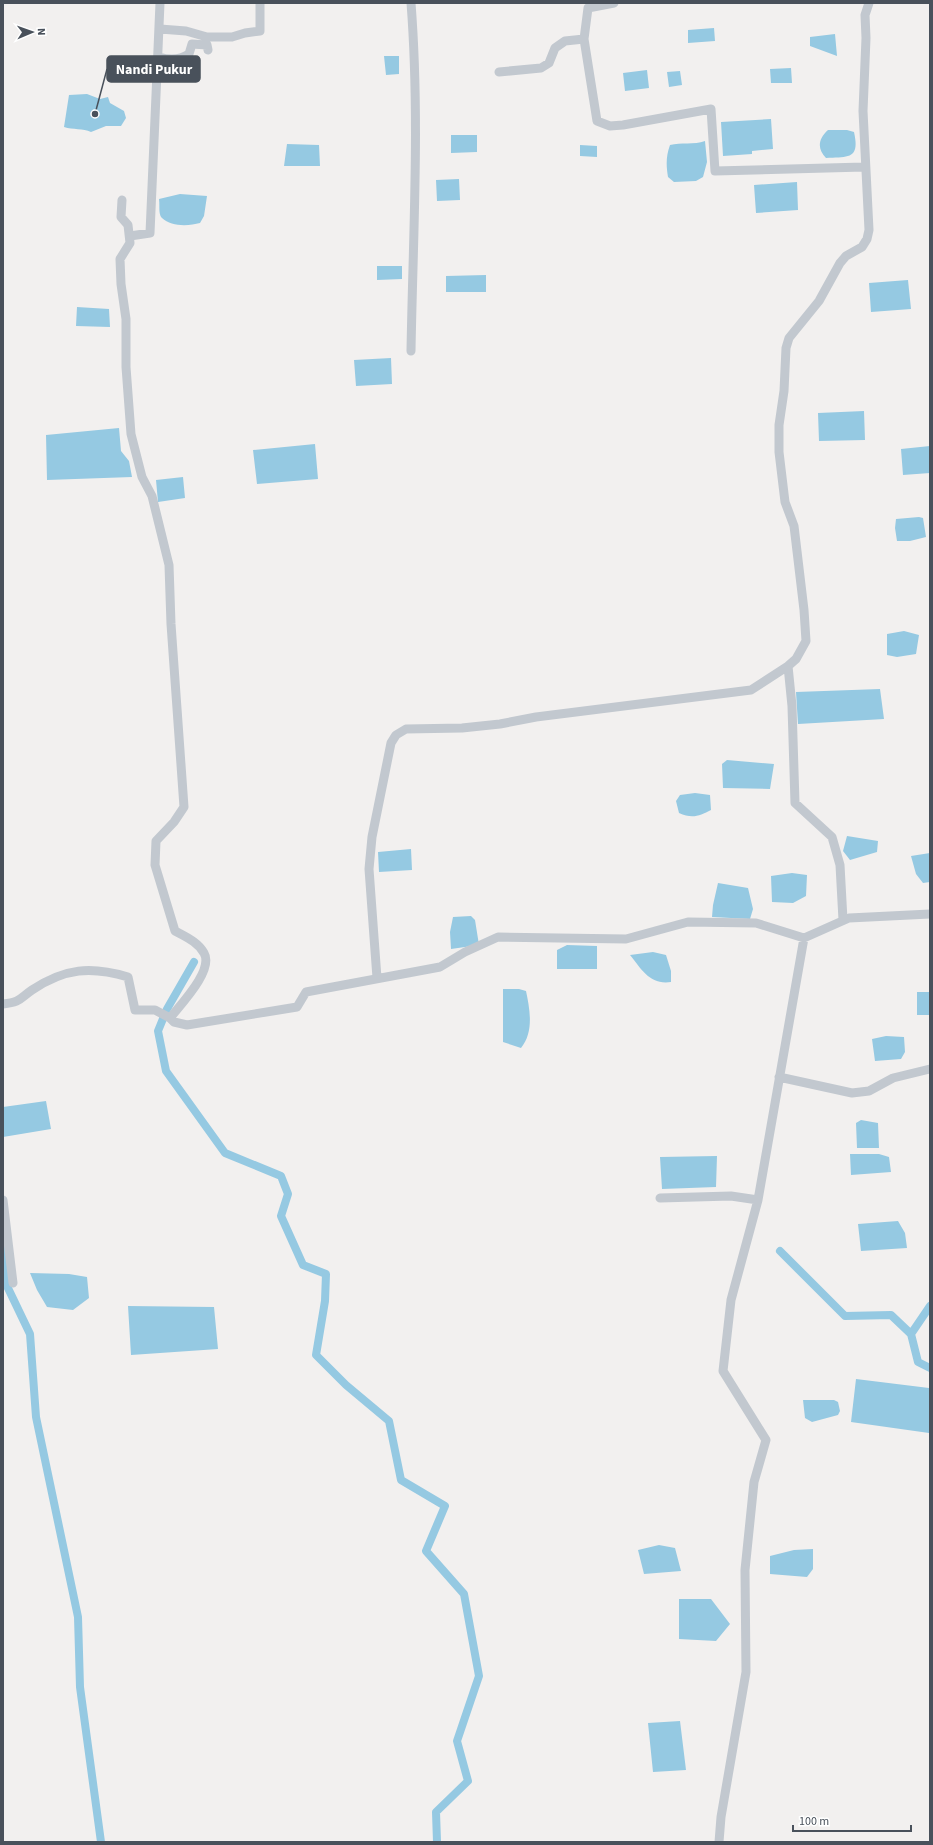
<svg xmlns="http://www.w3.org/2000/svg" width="933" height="1845" viewBox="0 0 933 1845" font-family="'Source Sans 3',sans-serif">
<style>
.water{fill:#95c9e2}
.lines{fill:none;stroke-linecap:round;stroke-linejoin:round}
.canal{stroke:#95c9e2;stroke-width:8}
.street{stroke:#c2c8cf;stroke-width:9}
.leader{fill:none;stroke:#49515b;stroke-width:1.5}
.callout-dot{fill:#49515b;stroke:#fff;stroke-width:1.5}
.callout{fill:#49515b;stroke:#49515b;stroke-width:1.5}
.callout-label{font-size:14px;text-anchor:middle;font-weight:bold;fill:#fff}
</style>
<rect width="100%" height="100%" fill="#f2f0ef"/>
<path class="water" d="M 714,28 L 715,41 L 688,43 L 688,30 Z
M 835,34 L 837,56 L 810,46 L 810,37 Z
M 384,56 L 399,56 L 399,74 L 386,75 Z
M 791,68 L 792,83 L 771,83 L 770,69 Z
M 647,70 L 649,88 L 625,91 L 623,73 Z
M 680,71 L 682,85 L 669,87 L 667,72 Z
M 87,94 L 100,99 L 108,97 L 110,103 L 124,111 L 126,118 L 121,126 L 106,126 L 91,132 C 83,128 73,130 64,127 L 69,95 Z
M 771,119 L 773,149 L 752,151 L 752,154 L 723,156 L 721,122 Z
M 828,130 L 847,130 L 854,132 C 860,159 849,157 826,158 C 817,149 818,139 828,130 Z
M 451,135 L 477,135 L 477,152 L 451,153 Z
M 705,141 L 707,162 L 703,177 L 696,181 L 674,182 L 668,177 C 666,165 666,156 670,145 C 681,142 694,145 705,141 Z
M 287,144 L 319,145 L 320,166 L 284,166 Z
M 580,145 L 597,146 L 597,157 L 580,156 Z
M 459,179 L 460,200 L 437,201 L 436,180 Z
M 797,182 L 798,210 L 756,213 L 754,185 Z
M 180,194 L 207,196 L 204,216 L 200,223 C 189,226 171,227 162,218 C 158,214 160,205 159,199 Z
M 377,266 L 402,266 L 402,279 L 377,280 Z
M 486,275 L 486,292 L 446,292 L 446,276 Z
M 908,280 L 911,309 L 871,312 L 869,283 Z
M 77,307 L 109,309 L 110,327 L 76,326 Z
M 391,358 L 392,384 L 356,386 L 354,360 Z
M 864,411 L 865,440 L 819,441 L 818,413 Z
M 119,428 L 121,451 L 129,461 L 132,477 L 47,480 L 46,435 Z
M 315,444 L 318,479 L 257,484 L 253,450 Z
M 930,446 L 930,473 L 903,475 L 901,449 Z
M 183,477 L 185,498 L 158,502 L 156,480 Z
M 919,517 L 923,518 L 926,537 L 910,541 L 897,541 L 895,528 L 896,519 Z
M 904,631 L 919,635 L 916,654 L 897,657 L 887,655 L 887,634 Z
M 880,689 L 884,719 L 798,724 L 796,692 Z
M 727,760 L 774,764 L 770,789 L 723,788 L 722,764 Z
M 695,793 L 710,795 L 711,810 C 700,816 692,819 679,813 L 676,801 L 680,795 Z
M 847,836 L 878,841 L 877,852 L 850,860 L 843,851 Z
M 411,849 L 412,870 L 379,872 L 378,852 Z
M 930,853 L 930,882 L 923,883 L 916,874 L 911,856 Z
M 792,873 L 807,875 L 806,896 L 793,903 L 772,902 L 771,876 Z
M 718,883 L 748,888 L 753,909 L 750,919 L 712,917 L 713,905 Z
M 471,916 L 475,920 L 479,945 L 451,949 L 450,932 L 453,917 Z
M 567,945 L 597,946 L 597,969 L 557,969 L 557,950 Z
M 653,952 L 666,955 L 671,971 L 671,982 C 650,985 642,970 630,955 Z
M 503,989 L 519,989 L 526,991 C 530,1010 534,1032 521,1048 L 503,1042 Z
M 917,992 L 930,992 L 930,1015 L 917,1015 Z
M 886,1036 L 904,1037 L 905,1052 L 901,1059 L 875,1061 L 872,1039 Z
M 46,1101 L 51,1129 L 3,1137 L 3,1107 Z
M 861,1120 L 878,1123 L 879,1148 L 857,1148 L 856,1123 Z
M 850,1154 L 879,1154 L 889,1157 L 891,1172 L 851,1175 Z
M 717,1156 L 716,1187 L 662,1189 L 660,1157 Z
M 898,1221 L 905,1233 L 907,1248 L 861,1251 L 858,1224 Z
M 30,1273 L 69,1274 L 87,1277 L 89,1298 L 73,1310 L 47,1307 L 37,1290 Z
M 128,1306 L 214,1307 L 218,1349 L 131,1355 Z
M 856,1379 L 929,1388 L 929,1433 L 851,1422 Z
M 803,1400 L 834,1400 L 838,1402 L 840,1411 L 838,1415 L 812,1422 L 805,1418 Z
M 659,1545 L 675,1548 L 681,1571 L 644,1574 L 638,1550 Z
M 813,1549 L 813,1569 L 807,1577 L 770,1574 L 770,1556 L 794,1550 Z
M 679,1599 L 711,1599 L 730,1624 L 716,1641 L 679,1639 Z
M 680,1721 L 686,1770 L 653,1772 L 648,1723 Z"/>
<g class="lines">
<path class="canal" d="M 194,962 L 167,1009 L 158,1031 L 166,1071 L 225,1153 L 281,1176 L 288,1194 L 281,1216 L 303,1265 L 326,1274 L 325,1301 L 316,1355 L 346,1385 L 389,1421 L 401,1480 L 445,1506 L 426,1551 L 464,1594 L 479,1676 L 457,1741 L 468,1781 L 436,1812 L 437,1842
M 4,1238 L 7,1286 L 30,1334 L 36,1417 L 78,1617 L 80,1687 L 101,1842
M 780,1251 L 845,1316 L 891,1315 L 911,1334 L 918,1362 L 930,1368
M 911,1334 L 930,1306"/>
<path class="street" d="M 411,3 C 420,119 413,235 411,351
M 614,3 L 588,8 L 584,39 L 597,121 L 610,126 L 623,125 L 711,109 L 715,171 L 864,167
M 160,29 L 186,31 L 207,37 L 232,37 L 245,33 L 260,31 L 260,3
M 159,57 C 169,60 180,60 189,54 L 192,44 L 207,45 L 208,50
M 499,72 L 541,68 L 549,63 L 555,48 L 565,41 L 584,39
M 122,200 L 121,217 L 128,225 L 130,243 L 120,259 L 121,284 L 126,319 L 126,367 L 131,434 L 142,477 L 152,496 L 169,565 L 171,624 L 184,807 L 174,822 L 156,841 L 155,865 L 175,931 C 186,937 198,942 204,953 C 214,970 181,1004 170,1018
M 130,236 L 150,233 L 160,3
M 788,666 L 792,706 L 795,803 L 832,837 L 840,865 L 843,920
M 377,978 L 369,869 L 372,837 L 391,743 L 396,735 L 406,729 L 462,728 L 500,724 L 536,717 L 751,690 L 788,666 L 796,659 L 806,641 L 804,610 L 794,526 L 785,502 L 779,452 L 779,425 L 784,391 L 786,348 L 789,338 L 819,301 L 840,263 L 846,256 L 862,247 L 867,239 L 869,230 L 863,111 L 866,38 L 865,15 L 869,3
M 3,1004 C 21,1002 19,999 32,990 C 65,968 91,966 128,977 L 135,1010 L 155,1010 L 170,1018 L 174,1022 L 187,1025 L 297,1007 L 306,992 L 440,967 L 465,952 L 498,937 L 626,939 L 688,922 L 756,923 L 804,938
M 779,1077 L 852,1093 L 869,1091 L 893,1078 L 930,1069
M 660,1198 L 731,1196 L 758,1200
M 3,1200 L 13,1283
M 719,1842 L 721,1817 L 746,1672 L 745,1570 L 754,1482 L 766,1440 L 723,1371 L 731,1300 L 758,1200 L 804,938 L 849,918 L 930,914"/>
</g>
<path class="leader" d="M95 114L107 69"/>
<circle class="callout-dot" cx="95" cy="114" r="4"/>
<rect class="callout" x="107" y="56" width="93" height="26" rx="4"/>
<g class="callout-label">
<text x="154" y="74">Nandi Pukur</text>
</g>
<rect width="933" height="1845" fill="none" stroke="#49515b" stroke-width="8"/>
<g transform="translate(32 32) rotate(88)" stroke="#ffffff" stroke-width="3" paint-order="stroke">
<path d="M0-3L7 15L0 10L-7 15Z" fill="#49515b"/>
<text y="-6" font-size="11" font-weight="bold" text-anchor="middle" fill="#49515b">N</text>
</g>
<path d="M793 1825v6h118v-6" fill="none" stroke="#49515b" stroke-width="2"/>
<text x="799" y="1825" font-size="12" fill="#49515b" stroke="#ffffff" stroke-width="3" paint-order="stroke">100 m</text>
</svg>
